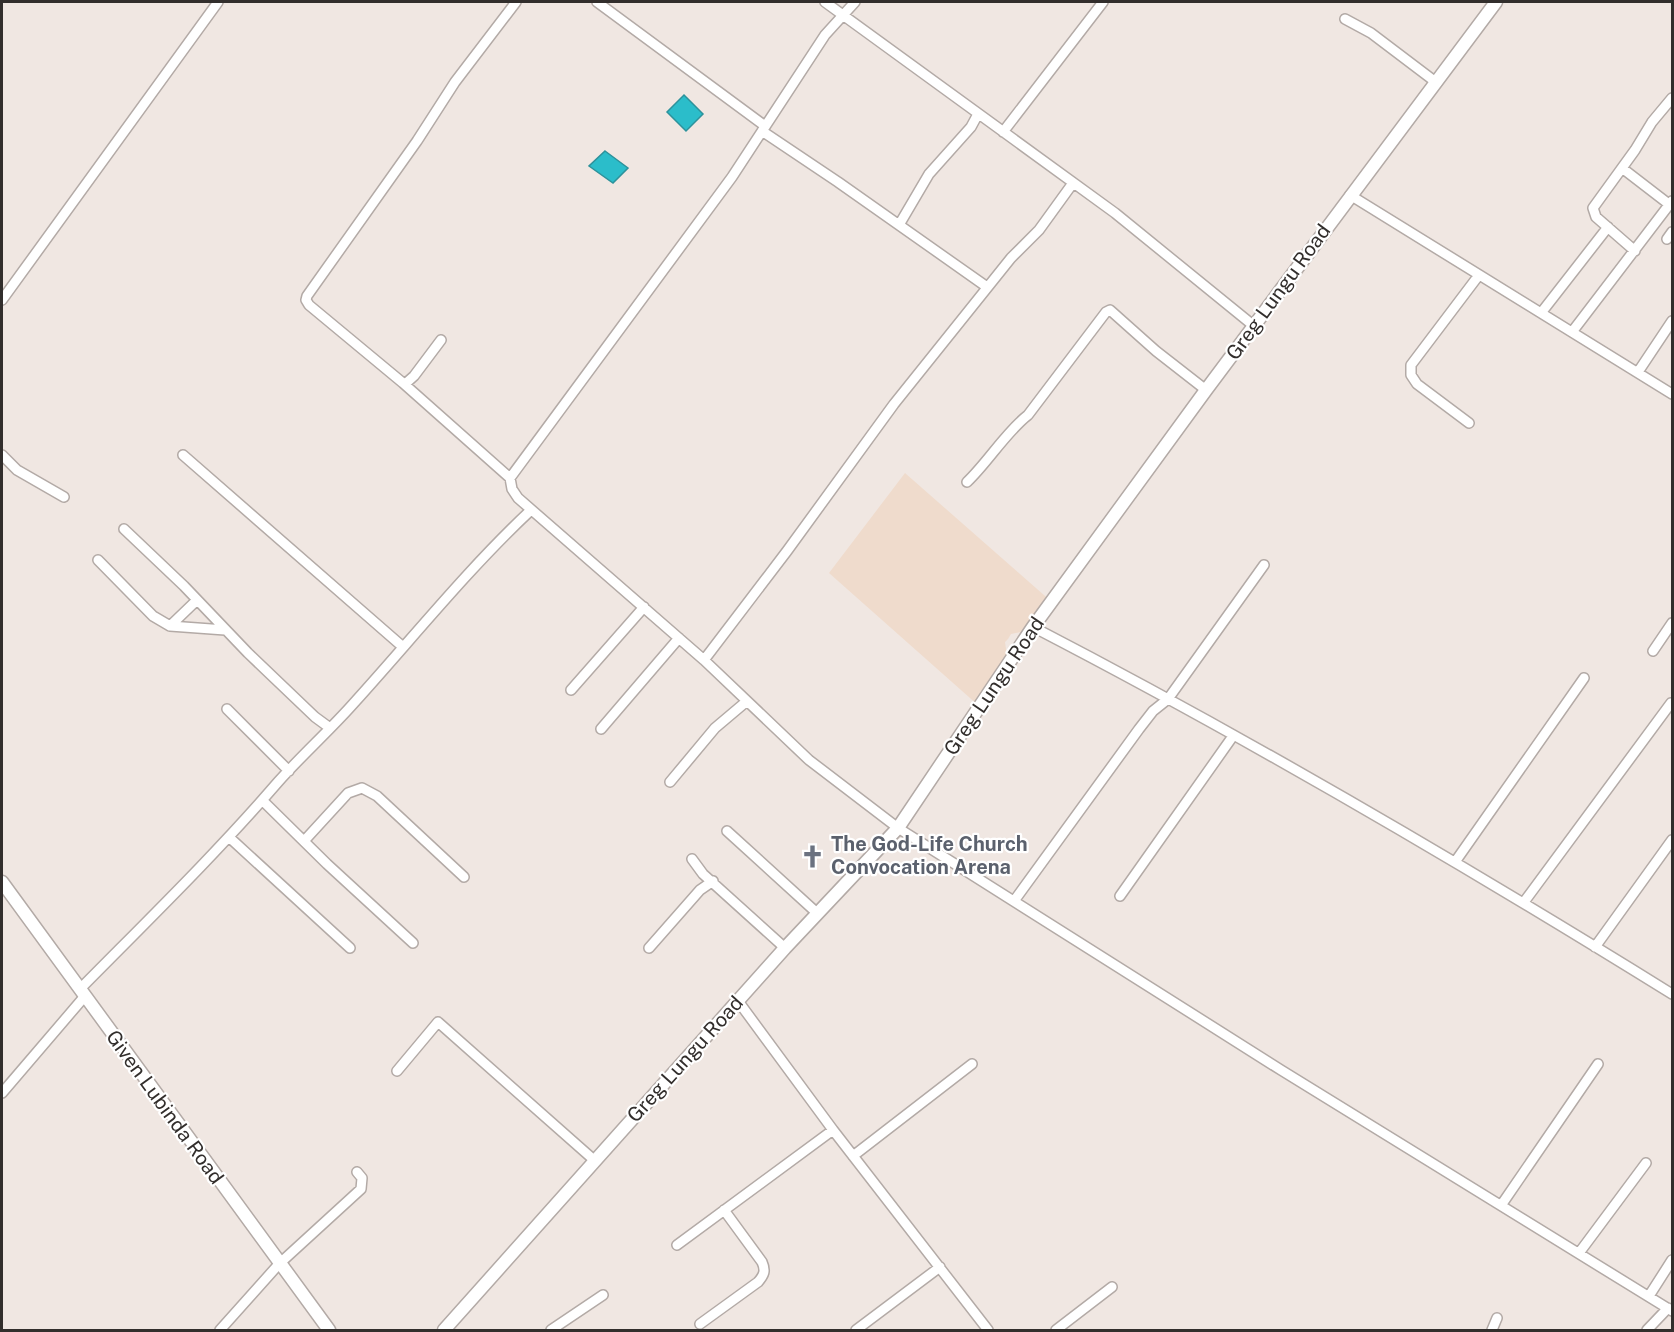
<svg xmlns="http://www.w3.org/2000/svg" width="1674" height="1332" viewBox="0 0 1674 1332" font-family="'Public Sans',sans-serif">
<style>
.education{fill:#efdbcc}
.water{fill:#2bbdca;stroke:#2d929b;stroke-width:1.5}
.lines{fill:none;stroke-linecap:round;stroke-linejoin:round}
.street-casing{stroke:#b3aaa6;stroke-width:12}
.secondary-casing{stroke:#b3aaa6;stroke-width:15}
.street{stroke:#fff;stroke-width:9}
.secondary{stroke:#fff;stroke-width:12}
.labels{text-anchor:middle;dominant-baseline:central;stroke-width:4.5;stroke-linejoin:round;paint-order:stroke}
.street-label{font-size:20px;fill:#322e2c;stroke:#fff}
.worship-label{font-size:20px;font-weight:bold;fill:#5b616d;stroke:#fff;text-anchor:start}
</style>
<rect width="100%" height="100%" fill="#f0e7e2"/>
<path class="education" d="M 905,473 L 1053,603 L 1026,631 L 1011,634 L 1008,639 L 1005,642 L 1007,656 L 979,706 L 829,573 Z"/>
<path class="water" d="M 684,95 L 703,114 L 686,131 L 667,112 Z
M 605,151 L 628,168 L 613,183 L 589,166 Z"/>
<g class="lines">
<defs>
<path id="street" d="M 516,2 L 455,82 L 417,141 L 307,296 L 306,300 L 309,305 L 403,383 L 510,478 L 512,489 L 518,498 L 704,660 L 809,760 L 898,828 L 1281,1070 L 1672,1311
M 597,2 L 765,126
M 825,2 L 1115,213 L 1254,326
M 1345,19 L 1371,33 L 1437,83
M 762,131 L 838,182 L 987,287
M 1003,132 L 1103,2
M 1622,168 L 1670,205
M 1350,195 L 1672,394
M 899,225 L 929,174 L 971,127 L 978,114
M 1667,239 L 1672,232
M 1635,251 L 1596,217 L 1593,208 L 1635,150 L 1652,122 L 1672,98
M 2,300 L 218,2
M 1541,313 L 1608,227
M 1572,332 L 1672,201
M 1638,372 L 1672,321
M 405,384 L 414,376 L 441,340
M 1469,423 L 1417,384 L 1411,375 L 1411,365 L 1479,275
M 2,455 L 17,470 L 64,497
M 183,455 L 403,647
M 510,478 L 732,177 L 825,35 L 855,2
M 967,482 C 988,462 1006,432 1028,415 L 1106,312 L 1110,310 L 1156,351 L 1206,390
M 124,529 L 184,586 L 248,653 L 315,717 L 330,728
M 98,560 L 153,616 L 170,626 L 225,630
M 170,626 L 197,600
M 1033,627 C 1251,740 1464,865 1672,994
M 1653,651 L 1672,623
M 704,660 L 787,551 L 894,404 L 1011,258 L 1039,230 L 1073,183
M 571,690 L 644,607
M 227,709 L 289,771
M 601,729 L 679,638
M 670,782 L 715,728 L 747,701
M 263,801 L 327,864 L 413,943
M 727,831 L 817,913
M 230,838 L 350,948
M 304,841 L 348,793 L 362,788 L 377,796 L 464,877
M 692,859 L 703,874 L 785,948
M 1455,862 L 1584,678
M 1120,896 L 1233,736
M 1014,901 L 1139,729 L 1153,711 L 1168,699 L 1264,565
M 1524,902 L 1671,703
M 1595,947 L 1672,840
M 649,948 L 700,890 L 713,881
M 80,989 C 148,920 214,856 278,782 C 302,755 329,731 353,704 C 412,639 467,570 531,510
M 738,1001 L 833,1130 L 988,1330
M 397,1071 L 438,1022 L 594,1160
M 2,1093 L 85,996
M 853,1156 L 972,1064
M 1502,1204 L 1598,1064
M 677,1245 L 833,1130
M 1579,1253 L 1646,1163
M 1649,1296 L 1672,1260
M 700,1324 L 758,1282 C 764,1275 766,1271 762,1262 L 724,1210
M 220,1330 L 279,1264 L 361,1189 L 362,1178 L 357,1172
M 551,1330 L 603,1295
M 856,1330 L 940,1267
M 1056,1330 L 1112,1287
M 1492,1330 L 1497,1318
M 1647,1330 L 1668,1308"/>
<path id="secondary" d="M 2,882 L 329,1330
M 444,1330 L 785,948 L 898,828 L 1033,627 L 1206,390 L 1496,2"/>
</defs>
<use href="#street" class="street-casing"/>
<use href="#secondary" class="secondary-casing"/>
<use href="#street" class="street"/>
<use href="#secondary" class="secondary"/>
</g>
<defs>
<symbol id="church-bare" viewBox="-9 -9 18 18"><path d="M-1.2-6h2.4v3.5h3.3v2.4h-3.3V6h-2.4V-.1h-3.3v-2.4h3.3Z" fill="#6b7280" stroke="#fff" stroke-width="2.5" paint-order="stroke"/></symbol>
</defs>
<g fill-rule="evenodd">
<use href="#church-bare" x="796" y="840" width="33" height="33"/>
</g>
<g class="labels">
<g class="street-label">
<text transform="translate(1278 292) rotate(-54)">Greg Lungu Road</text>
<text transform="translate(994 686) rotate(-56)">Greg Lungu Road</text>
<text transform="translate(685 1059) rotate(-48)">Greg Lungu Road</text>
<text transform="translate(165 1107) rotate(54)">Given Lubinda Road</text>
</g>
<g class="worship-label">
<text x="831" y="844">The God-Life Church<tspan x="831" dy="23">Convocation Arena</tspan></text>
</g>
</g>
<rect width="1674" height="1332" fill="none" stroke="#322e2c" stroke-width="6"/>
</svg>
